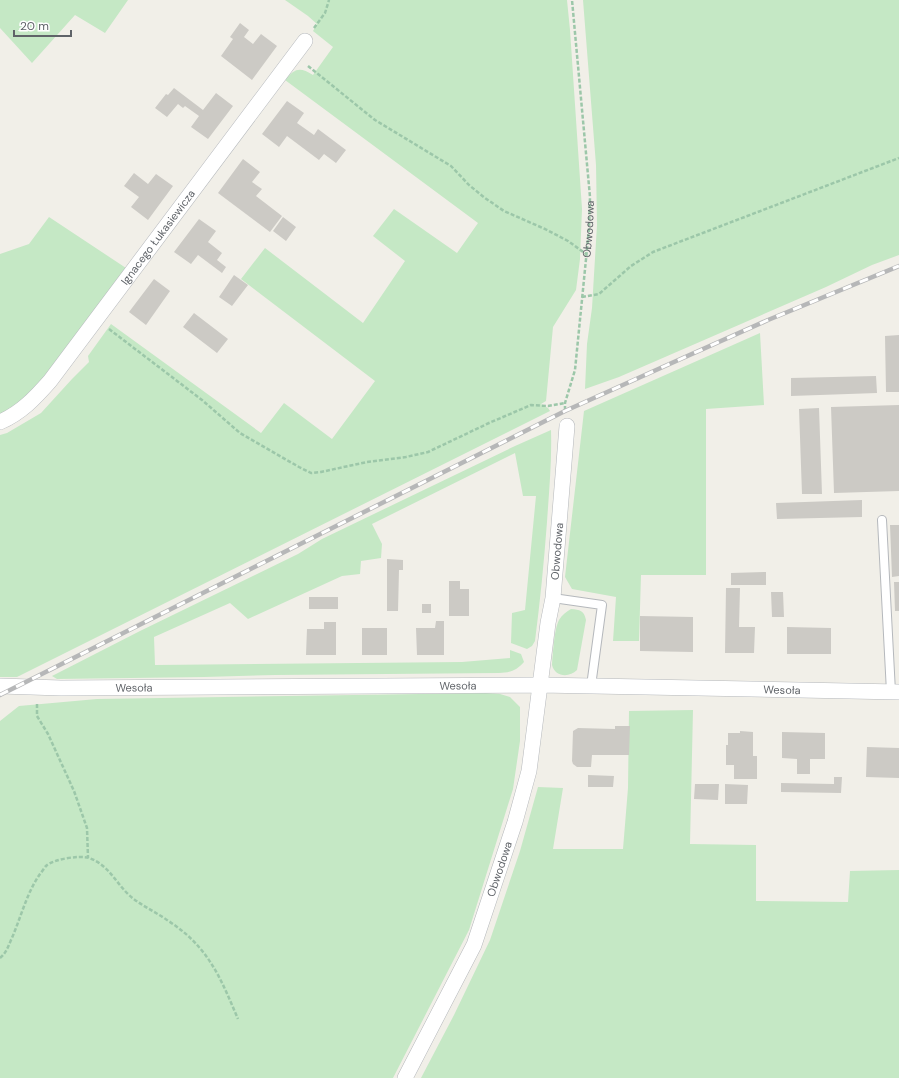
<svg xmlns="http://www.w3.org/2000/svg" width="899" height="1078" viewBox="0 0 899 1078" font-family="'DM Sans',sans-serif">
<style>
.green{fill:#c5e8c5}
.building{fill:#cccac5}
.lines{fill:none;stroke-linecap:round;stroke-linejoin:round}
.lane-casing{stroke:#b5b8bc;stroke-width:10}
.street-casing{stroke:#b5b8bc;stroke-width:16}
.path{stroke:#9cc7a9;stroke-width:2.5;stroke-dasharray:4 2;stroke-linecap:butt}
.lane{stroke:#fff;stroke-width:8}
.street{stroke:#fff;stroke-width:15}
.rail-casing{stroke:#b6b7b8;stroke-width:4.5}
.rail{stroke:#fff;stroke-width:3;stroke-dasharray:9;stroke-linecap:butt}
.labels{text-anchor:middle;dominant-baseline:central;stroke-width:3;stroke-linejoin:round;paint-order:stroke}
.street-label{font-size:11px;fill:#5f6368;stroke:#fff}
</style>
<rect width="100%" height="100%" fill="#f1efe8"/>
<path class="green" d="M 0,0 L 128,0 L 105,33 L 75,15 L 32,63 L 0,28 Z
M 285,0 L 567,0 L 570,30 L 582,209 L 580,259 L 576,290 L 553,327 L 546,401 L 541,404 L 548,408 L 550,411 L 17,677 L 0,677 L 0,435 L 7,433 L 41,413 L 72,379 L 89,362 L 88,356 L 111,324 L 261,433 L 284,403 L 332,439 L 375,381 L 241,279 L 265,248 L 363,323 L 405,261 L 373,236 L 394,209 L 457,253 L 478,223 L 285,80 C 295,68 300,67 313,75 L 333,47 L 313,31 L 317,24 L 308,16 Z
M 583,0 L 899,0 L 899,255 L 872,265 L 826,287 L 619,377 L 585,389 L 587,344 L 592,308 L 597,225 L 596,165 Z
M 49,217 L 126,268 L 39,384 L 19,404 L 0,415 L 0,254 L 29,244 Z
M 760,333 L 764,405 L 706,409 L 706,575 L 641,575 L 639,641 L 613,641 L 616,597 L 572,589 L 565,577 L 584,411 Z
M 551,430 C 552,461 549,492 547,522 C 544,562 540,602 535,641 L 532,646 L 527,649 L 511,643 L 512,613 L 525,610 L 536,496 L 523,496 L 515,453 L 372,524 L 382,544 L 381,558 L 361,561 L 360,574 L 342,576 L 248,619 L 230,603 L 154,637 L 155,665 L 462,662 L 510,658 L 510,650 L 521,654 L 524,662 C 517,670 510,673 499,673 L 275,675 L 204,677 L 57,679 L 52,676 L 140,631 L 298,554 L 322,539 L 515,446 Z
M 571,609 C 580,610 584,610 586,620 L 577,670 C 569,678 555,677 552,665 C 553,653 554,630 559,620 C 562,615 566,612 571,609 Z
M 486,693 L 500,694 L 510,697 L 520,707 L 520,741 L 513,789 L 469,930 L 393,1078 L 0,1078 L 0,721 L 19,706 L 97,699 Z
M 693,710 L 690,844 L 756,845 L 756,901 L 848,902 L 850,871 L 899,870 L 899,1078 L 421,1078 L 454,1015 L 490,940 L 520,851 L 538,787 L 563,788 L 553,849 L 623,849 L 628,788 L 629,711 Z"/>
<path class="building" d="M 240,23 L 249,30 L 244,37 L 253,44 L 261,34 L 277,46 L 252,80 L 221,56 L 233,39 L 230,37 Z
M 174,88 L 203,110 L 216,93 L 233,106 L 208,139 L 191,127 L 199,116 L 185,106 L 183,108 L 178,104 L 167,117 L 155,108 L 166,94 L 168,95 Z
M 287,101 L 304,113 L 297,123 L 314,135 L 318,129 L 346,150 L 336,163 L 324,154 L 319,160 L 287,136 L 279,147 L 262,134 Z
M 243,159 L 260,172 L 252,182 L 262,189 L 256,196 L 282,216 L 270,232 L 218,193 Z
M 134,173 L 148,184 L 156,174 L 173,186 L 148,220 L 131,207 L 139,197 L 124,186 Z
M 283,217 L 296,227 L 286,241 L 273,231 Z
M 199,219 L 216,231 L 208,242 L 222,253 L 217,260 L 226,267 L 222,273 L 198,255 L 191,264 L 174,252 Z
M 234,275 L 248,285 L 232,306 L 219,297 Z
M 154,279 L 170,291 L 146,325 L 129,312 Z
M 194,313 L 228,339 L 217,353 L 183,327 Z
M 899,335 L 899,392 L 886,392 L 885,336 Z
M 876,376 L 877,393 L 791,396 L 791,378 Z
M 899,405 L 899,491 L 834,493 L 831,407 Z
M 819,408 L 822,494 L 802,494 L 799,409 Z
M 862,500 L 862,517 L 777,519 L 776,503 Z
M 890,525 L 899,525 L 899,576 L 892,577 Z
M 387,559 L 403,560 L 403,570 L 399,570 L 398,611 L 387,611 Z
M 766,572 L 766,585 L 731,585 L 731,573 Z
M 449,581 L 460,581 L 460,589 L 469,589 L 469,616 L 449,616 Z
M 894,582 L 899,582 L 899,611 L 895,611 Z
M 726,588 L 740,588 L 739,627 L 755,627 L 754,653 L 725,653 Z
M 771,592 L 783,592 L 784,617 L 772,617 Z
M 309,597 L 338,597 L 338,609 L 309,609 Z
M 422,604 L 431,604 L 431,613 L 422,613 Z
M 640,616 L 693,617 L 693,652 L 640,651 Z
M 436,621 L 444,621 L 444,655 L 417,655 L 416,628 L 435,628 Z
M 324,622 L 336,622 L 336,655 L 306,655 L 307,629 L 324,629 Z
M 787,627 L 831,628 L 831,654 L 787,654 Z
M 362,628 L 387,628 L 387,655 L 362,655 Z
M 615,726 L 630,726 L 629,755 L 592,755 L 591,767 L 577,767 L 573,764 L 572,761 L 573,731 L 578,728 L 615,729 Z
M 740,731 L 753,732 L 753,756 L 757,756 L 757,779 L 734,779 L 734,765 L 726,765 L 726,745 L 728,745 L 728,733 L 740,733 Z
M 782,732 L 825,733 L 825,759 L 810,759 L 810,774 L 797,774 L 797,759 L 782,758 Z
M 867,747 L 899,748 L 899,778 L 866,777 Z
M 588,775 L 614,776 L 613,787 L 588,787 Z
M 834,777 L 842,777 L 841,793 L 781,792 L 781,783 L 834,784 Z
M 695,784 L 719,784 L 718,800 L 694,799 Z
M 725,784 L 748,785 L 747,804 L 725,804 Z"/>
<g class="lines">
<defs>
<path id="lane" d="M 882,520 L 891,692
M 553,598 L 602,605 L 591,686"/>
<g id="street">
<path id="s2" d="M 0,422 C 21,413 35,398 50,381 L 305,41"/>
<path id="s3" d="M 0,686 L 61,688 L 540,685 L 899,692"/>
<path id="s4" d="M 405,1078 L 474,945 L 515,822 L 529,771 L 548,623 L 553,598 L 567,426"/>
</g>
</defs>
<use href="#lane" class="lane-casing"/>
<use href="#street" class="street-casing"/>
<g class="path">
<path d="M 314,28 L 325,13 L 329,0"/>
<path d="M 308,66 L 375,120 L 451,166 L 469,185 L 485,198 L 504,211 L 545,229 L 568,241 L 586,254"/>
<path d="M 582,297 L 599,294 L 631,266 L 653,252 L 899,158"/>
<path d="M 109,329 L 202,400 L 240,433 L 299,467 L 311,473 L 321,472 L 367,462 L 406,457 L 428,452 L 489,423 L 531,405 L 548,406 L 565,403"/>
<path id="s1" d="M 565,410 L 565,403 L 575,370 L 589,229 L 590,197 L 572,0"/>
<path d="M 37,704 L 37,716 L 48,734 L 74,791 L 87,828 L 88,858"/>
<path d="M 0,958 C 6,953 8,947 11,940 C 21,918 26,894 40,874 C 42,872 44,868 46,866 C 53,859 80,855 89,858 C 109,865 115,882 129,895 C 140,905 154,911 167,920 C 181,929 193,939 203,952 C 219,972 228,996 238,1019"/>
</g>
<use href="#lane" class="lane"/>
<use href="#street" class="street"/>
<defs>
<path id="rail" d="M 0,695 L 565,411 L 665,366 L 768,320 L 899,266"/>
</defs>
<use href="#rail" class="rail-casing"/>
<use href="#rail" class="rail"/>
</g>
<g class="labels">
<g class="street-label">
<text stroke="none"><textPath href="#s1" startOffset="183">Obwodowa</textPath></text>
<text stroke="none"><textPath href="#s2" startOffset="245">Ignacego Łukasiewicza</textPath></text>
<text stroke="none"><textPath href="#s4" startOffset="554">Obwodowa</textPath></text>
<text stroke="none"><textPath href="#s3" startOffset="458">Wesoła</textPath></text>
<text stroke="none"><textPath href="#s3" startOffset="134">Wesoła</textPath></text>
<text stroke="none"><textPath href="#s3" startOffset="782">Wesoła</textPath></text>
<text stroke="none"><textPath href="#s4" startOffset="230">Obwodowa</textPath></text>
</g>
</g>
<path d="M14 30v6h57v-6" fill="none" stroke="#5f6368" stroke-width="2"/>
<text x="20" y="30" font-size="12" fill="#5f6368" stroke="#ffffff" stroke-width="3" paint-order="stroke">20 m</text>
</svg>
